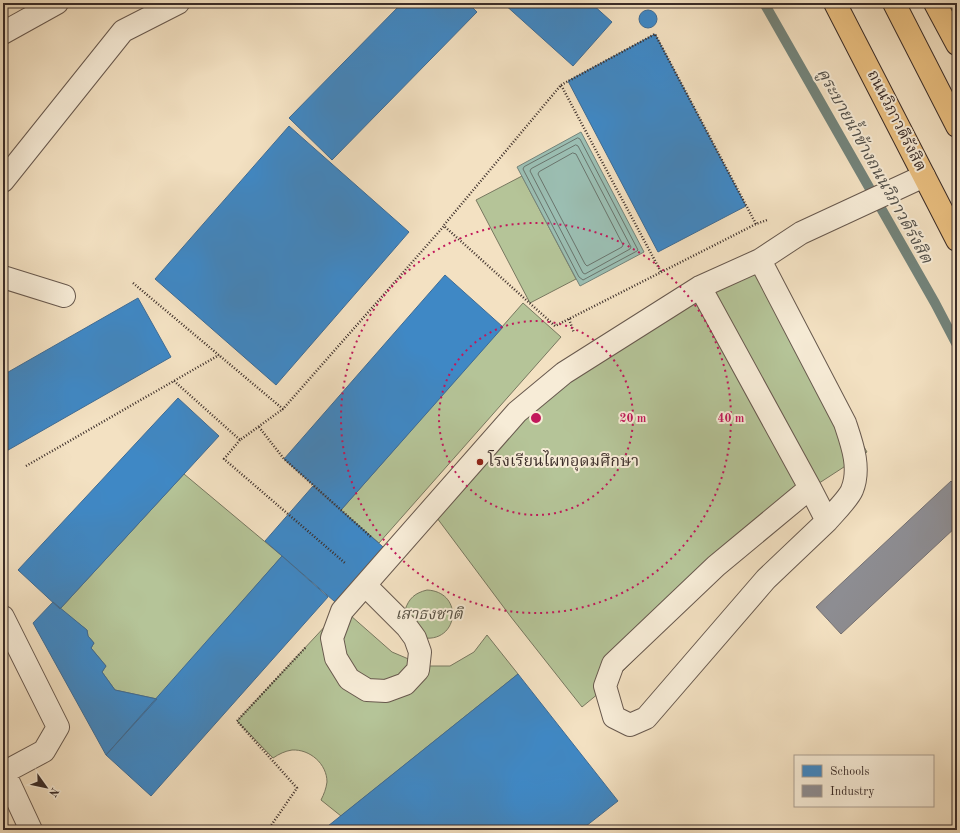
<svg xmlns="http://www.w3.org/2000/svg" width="960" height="833" viewBox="0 0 960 833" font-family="'Old Standard TT','Noto Serif Thai',serif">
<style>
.green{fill:#b5c498;stroke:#787860}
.water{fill:#9bbeb2;stroke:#74847b}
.schools{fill:#3f88c5;stroke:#3e6c96}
.industry{fill:#8d8d92;stroke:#747072}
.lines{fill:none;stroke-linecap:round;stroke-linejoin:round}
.shore{stroke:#6a756d;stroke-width:1}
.stream{stroke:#74847b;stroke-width:10}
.minor-casing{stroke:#68594e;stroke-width:24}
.major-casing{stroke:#3a2c28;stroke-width:24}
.highway-casing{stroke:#3a2c28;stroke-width:24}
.path{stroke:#3a2c28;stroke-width:2.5;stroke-dasharray:1 2;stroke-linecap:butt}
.minor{stroke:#f7ecd7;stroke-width:22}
.major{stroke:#eac081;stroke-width:22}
.highway{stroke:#eac081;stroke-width:22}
.ring{fill:none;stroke:#c2185b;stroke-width:2;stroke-dasharray:2 4}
.poi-dot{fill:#8f2418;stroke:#f7ecd7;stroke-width:1.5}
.labels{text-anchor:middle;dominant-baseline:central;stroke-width:4;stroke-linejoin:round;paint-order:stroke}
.street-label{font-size:16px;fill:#3a2c28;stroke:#f7ecd7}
.poi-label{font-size:16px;fill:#3a2c28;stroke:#f7ecd7;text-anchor:start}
.park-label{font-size:16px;font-style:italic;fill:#595244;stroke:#f7ecd7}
.water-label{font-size:17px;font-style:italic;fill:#52504a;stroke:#f7ecd7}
.centre{fill:#c2185b;stroke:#f7ecd7;stroke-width:2}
.ring-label{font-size:12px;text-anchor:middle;font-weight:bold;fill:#c2185b;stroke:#f7ecd7;stroke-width:4;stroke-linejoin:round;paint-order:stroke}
</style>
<rect width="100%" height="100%" fill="#f3e1c2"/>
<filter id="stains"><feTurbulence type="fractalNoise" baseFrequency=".005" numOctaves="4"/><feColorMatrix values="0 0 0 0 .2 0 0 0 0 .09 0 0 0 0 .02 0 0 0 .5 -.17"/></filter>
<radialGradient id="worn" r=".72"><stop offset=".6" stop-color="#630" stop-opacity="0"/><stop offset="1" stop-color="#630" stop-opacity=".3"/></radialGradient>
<path class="green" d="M 522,176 L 576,279 L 530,303 L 476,200 Z
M 753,257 L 867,452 L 790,502 L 610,684 L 582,707 L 511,617 L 437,518 L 587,346 Z
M 523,303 L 561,337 L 379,543 L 341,510 Z
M 184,474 L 282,556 L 157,699 L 115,690 L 102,672 L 106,666 L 91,648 L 94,643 L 88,636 L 87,630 L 60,609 Z
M 427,590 C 466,592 458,647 419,637 L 405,610 C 409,598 415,593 427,590 Z
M 342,608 L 392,652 L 425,666 L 450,666 L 474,652 L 487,635 L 518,674 L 341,816 L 321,800 C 324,794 326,789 327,782 C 327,764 310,749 292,750 C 285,751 279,754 273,758 L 237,721 Z"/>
<path class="water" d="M 581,132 L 644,252 L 580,286 L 517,167 Z"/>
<path class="schools" d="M 402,3 L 468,3 L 477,12 L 332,160 L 289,118 Z
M 503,3 L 591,3 L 612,22 L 573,66 Z
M639 19a9 9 0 1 1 18 0a9 9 0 1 1-18 0Z
M 655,34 L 746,206 L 658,252 L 568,81 Z
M 289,126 L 409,232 L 276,385 L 155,279 Z
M 445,275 L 503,327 L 341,510 L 284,459 Z
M 138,298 L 171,357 L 3,453 L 3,375 Z
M 178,398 L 219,436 L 60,609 L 18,570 Z
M 313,486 L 390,553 L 342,608 L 265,541 Z
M 282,556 L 328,597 L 151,796 L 106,755 Z
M 53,602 L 87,630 L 88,636 L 94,643 L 91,648 L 106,666 L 102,672 L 115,690 L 157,699 L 106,755 L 33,623 Z
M 518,674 L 618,801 L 581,830 L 323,830 Z"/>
<path class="industry" d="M 951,481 L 957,487 L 957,526 L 841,634 L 816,607 Z"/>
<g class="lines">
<path class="shore" d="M 578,138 L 580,139 L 638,250 L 637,251 L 583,280 L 579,277 L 523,169 L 524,167 Z
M 576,145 L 578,146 L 631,247 L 630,249 L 585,274 L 583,273 L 530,171 L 531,169 Z
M 573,153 L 576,154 L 623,245 L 622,247 L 587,266 L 585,264 L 538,174 L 539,172 Z"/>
<path class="stream" d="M 764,3 L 935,303 L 957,345"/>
<defs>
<path id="minor" d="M 3,33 L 57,3
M 3,181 L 123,31 L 178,3
M 3,277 L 64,296
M 700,287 L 810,488 L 827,521 C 833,514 849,498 852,490 C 861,468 852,444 845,423 L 760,260
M 810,488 L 716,566 L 613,664 L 605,686 L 614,717 L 630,725 L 646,718 L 766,579 L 827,521
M 365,585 L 407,627 L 415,638 L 420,652 L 418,670 L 405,684 L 386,691 L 367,690 L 349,679 L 336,658 L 332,638 L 342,611 L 517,412 L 564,373 L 700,287 L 760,260 L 801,233 L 924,176
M 3,617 L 58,727 L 44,751 L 3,773
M 4,772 L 31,830"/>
<path id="major" d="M 835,3 L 957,240"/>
<path id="highway" d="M 894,3 L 957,126
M 935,3 L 957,44"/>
</defs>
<use href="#minor" class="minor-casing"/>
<use href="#major" class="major-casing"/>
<use href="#highway" class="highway-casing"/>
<path class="path" d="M 561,85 L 655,34 L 756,224
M 444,225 L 561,85 L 661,272
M 133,283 L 283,409 L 444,226 L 555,326 L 756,224 L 767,220
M 569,319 L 574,333
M 174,381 L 240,440 L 283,409
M 259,427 L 284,459 L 371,537
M 240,440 L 224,459 L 345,563
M 26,466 L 219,355
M 268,830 L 297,788 L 237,721 L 306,647"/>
<use href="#minor" class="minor"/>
<use href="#major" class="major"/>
<use href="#highway" class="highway"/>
</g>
<g class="ring">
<circle cx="536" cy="418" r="97"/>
<circle cx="536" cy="418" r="195"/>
</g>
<circle class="poi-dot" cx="480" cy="462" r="4"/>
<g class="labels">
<g class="street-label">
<text transform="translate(896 121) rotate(63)">ถนนวิภาวดีรังสิต</text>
</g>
<g class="poi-label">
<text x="488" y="462">โรงเรียนไผทอุดมศึกษา</text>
</g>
<g class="park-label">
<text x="429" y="615">เสาธงชาติ</text>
</g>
<g class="water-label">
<text transform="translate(874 166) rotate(61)">คูระบายน้ำข้างถนนวิภาวดีรังสิต</text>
</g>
</g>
<circle cx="536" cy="418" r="6" class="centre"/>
<g class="ring-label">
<text x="633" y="422">20 m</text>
<text x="731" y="422">40 m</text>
</g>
<rect width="960" height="833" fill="none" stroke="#f3e1c2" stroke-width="16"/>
<rect x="4" y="4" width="952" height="825" fill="none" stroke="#3a2c28" stroke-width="2"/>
<rect x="8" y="8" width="944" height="817" fill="none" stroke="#3a2c28"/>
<rect x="794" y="755" width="140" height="52" fill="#f7ecd7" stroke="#ab9f91"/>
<rect x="802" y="765" width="20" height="12" fill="#3f88c5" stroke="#ab9f91"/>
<text x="830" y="775" font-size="12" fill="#3a2c28">Schools</text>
<rect x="802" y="785" width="20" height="12" fill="#8d8d92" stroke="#ab9f91"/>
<text x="830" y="795" font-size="12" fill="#3a2c28">Industry</text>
<g transform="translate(46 787) rotate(123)" stroke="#f7ecd7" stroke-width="3" paint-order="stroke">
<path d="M0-3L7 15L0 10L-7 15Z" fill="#3a2c28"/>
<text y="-6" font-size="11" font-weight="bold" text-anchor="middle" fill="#3a2c28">N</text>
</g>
<rect width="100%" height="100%" filter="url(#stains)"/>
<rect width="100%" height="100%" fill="url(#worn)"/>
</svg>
